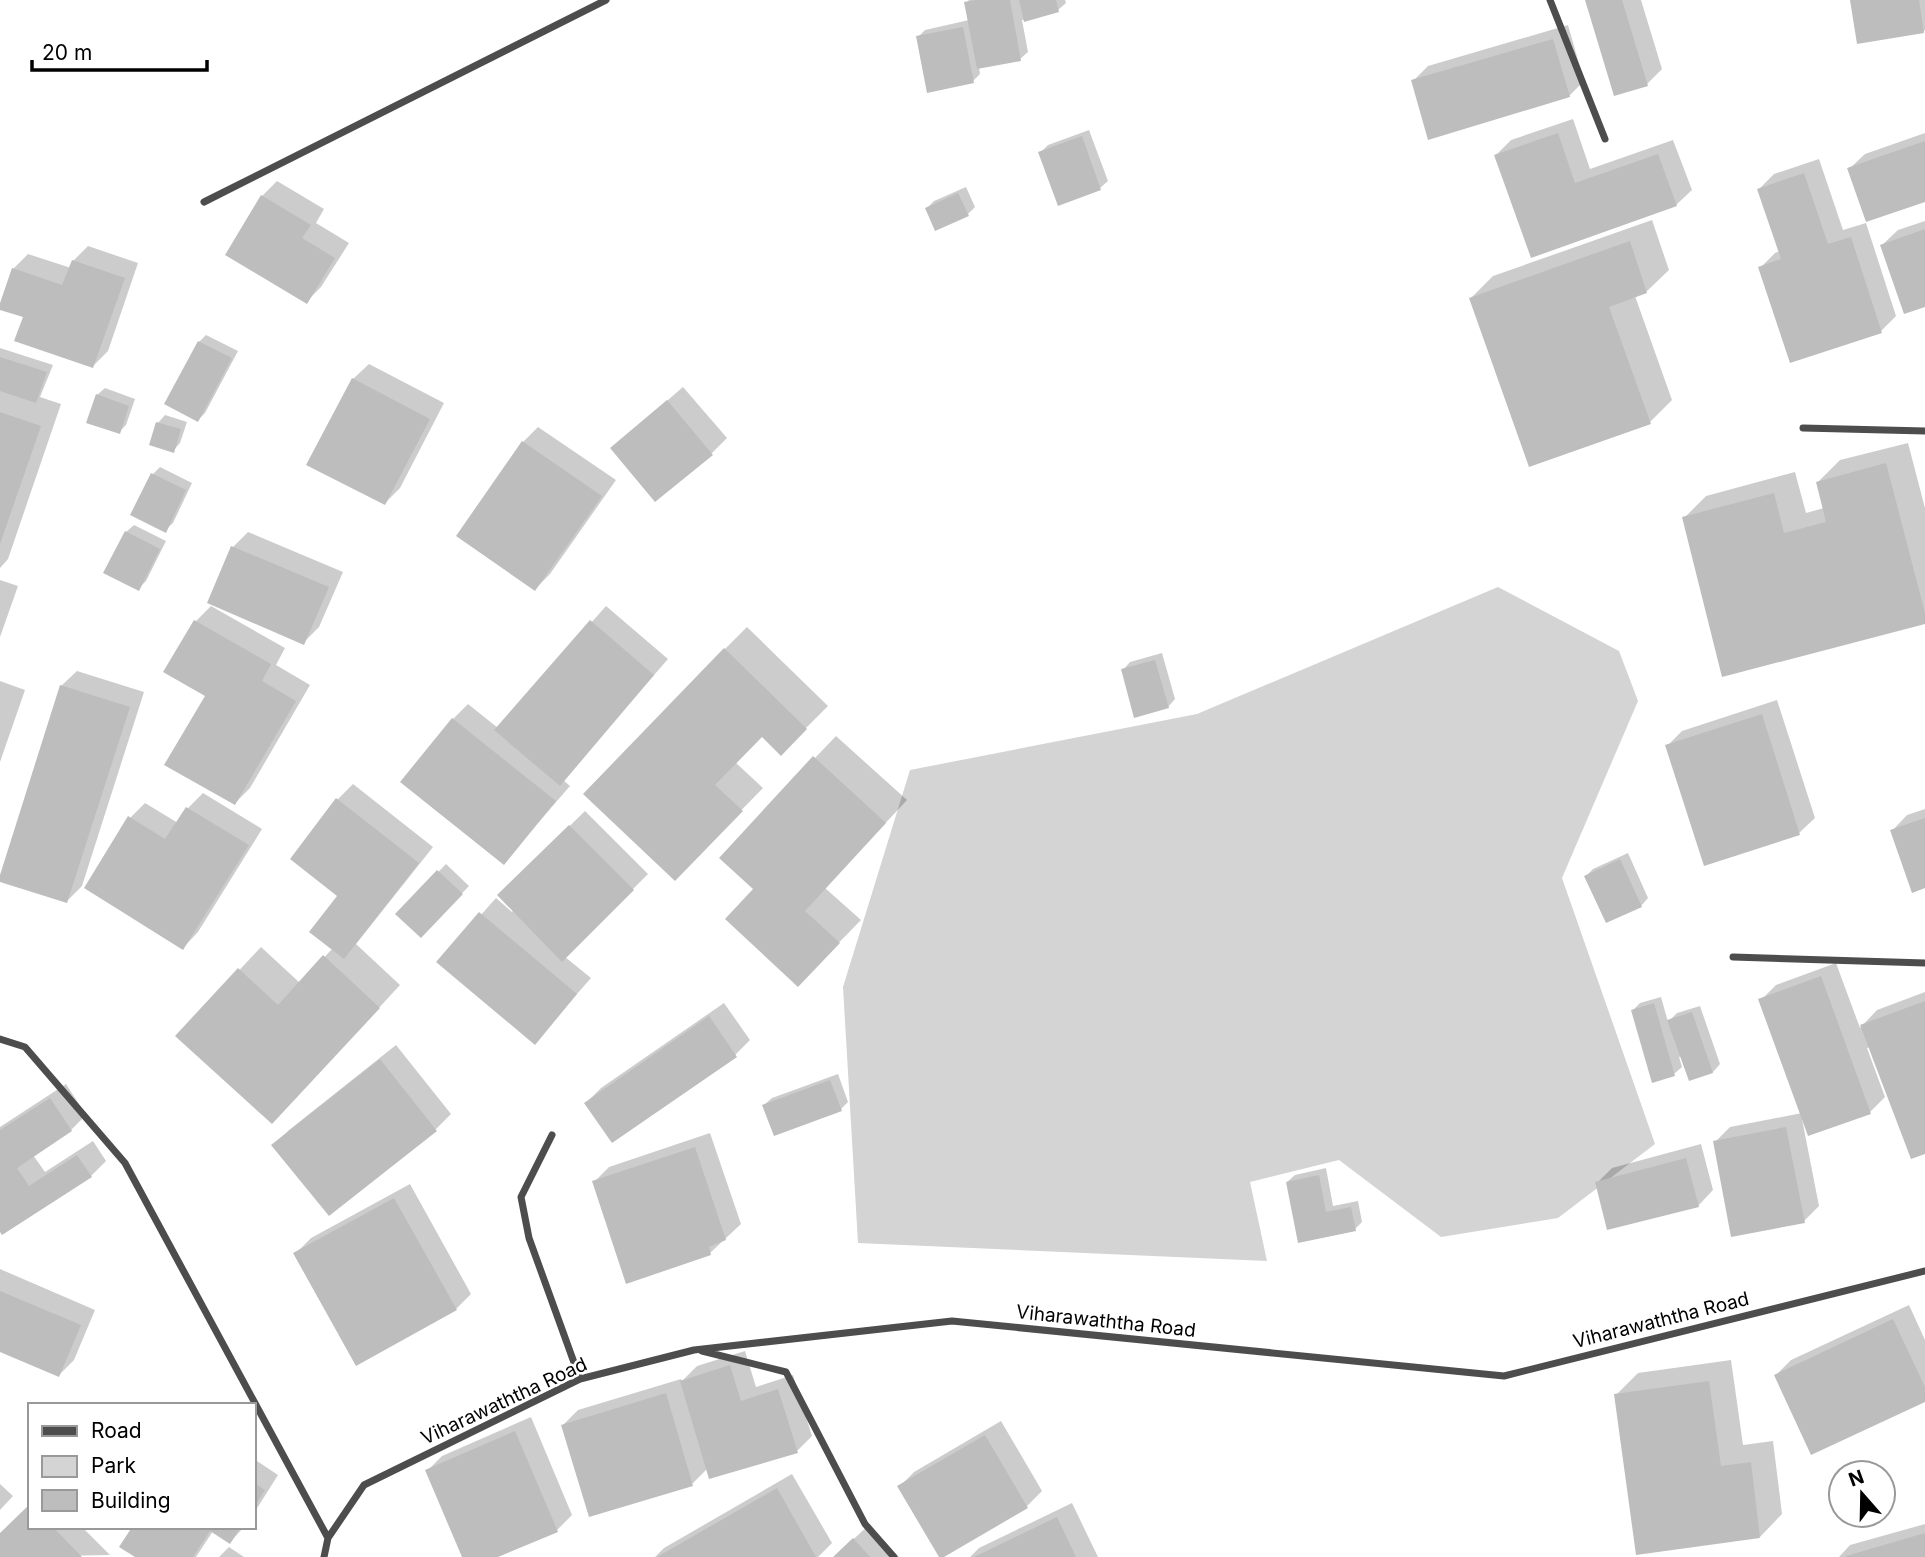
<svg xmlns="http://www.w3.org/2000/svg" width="1925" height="1557" viewBox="0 0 1925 1557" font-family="Inter,sans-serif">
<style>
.green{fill:#d4d4d4}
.shadow{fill:#0003}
.building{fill:#bdbdbd}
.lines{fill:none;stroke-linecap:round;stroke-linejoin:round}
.minor{stroke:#4d4d4d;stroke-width:7}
.labels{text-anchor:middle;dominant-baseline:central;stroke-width:5;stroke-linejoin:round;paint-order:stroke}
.street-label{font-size:19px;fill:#000;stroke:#fff}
</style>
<rect width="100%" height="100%" fill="#fff"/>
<path class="green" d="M 1498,587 L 1619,651 L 1638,701 L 1562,878 L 1655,1144 L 1558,1218 L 1441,1237 L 1339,1160 L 1250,1182 L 1267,1261 L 858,1243 L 843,987 L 910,770 L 1197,714 Z"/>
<path class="shadow" d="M 969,0 L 1065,0 L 1066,3 L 1058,10 L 1022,20 L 1028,52 L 1020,59 L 979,67 L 980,74 L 973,81 L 918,37 L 925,30 L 969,20 L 966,3 Z
M 1586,0 L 1641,0 L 1662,69 L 1647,84 Z
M 1852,0 L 1925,0 L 1925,30 L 1923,32 Z
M 1568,25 L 1584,81 L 1569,96 L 1413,81 L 1428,66 Z
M 1573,119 L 1590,169 L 1673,140 L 1692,190 L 1676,205 L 1532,256 L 1496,155 L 1511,140 Z
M 1089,130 L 1108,181 L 1100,188 L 1040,153 L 1048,145 Z
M 1925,133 L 1925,200 L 1849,169 L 1865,154 Z
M 1819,159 L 1843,230 L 1866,223 L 1896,316 L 1881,331 L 1760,268 L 1775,253 L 1780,251 L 1759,189 L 1774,174 Z
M 277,181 L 324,209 L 316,223 L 349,243 L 321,287 L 306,302 L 262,196 Z
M 966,187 L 975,207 L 968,214 L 927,208 L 934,201 Z
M 1652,220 L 1669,270 L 1646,292 L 1635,296 L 1672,400 L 1650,422 L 1471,298 L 1493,276 Z
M 1925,221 L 1925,305 L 1882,245 L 1898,230 Z
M 88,246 L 138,263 L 108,351 L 93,366 L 25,316 L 13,269 L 28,254 L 71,268 L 73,261 Z
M 206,335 L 238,351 L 205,413 L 198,420 L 199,342 Z
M 0,348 L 53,365 L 40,397 L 61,404 L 8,559 L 0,568 Z
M 369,364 L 444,403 L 400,488 L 385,503 L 353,379 Z
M 683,387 L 727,438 L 712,453 L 612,448 Z
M 105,388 L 135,399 L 126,425 L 119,432 L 97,395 Z
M 165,415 L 187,422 L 180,443 L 173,451 L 158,423 Z
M 538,427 L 616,480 L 550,574 L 535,589 L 523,442 Z
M 1908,443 L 1925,508 L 1925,622 L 1684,518 L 1706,496 L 1795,472 L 1806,513 L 1824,508 L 1818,482 L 1840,460 Z
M 160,467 L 192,483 L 173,523 L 165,530 L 153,474 Z
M 134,525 L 166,541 L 146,581 L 138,589 L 126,532 Z
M 248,532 L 343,572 L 319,627 L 304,642 L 233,547 Z
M 0,580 L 18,586 L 0,637 Z
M 211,606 L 285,648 L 276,665 L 310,685 L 250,788 L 235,803 L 207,696 L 166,672 L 196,621 Z
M 606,606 L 668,659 L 563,780 L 570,786 L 504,862 L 453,719 L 468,704 L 498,728 Z
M 747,627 L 828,706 L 781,753 L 762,735 L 735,762 L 763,788 L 675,878 L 725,649 Z
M 1162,653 L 1175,699 L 1168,707 L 1123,670 L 1130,662 Z
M 77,671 L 144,692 L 82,886 L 67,901 L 61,686 Z
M 0,681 L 25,690 L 0,762 Z
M 1777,700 L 1815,818 L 1799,833 L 1667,746 L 1682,731 Z
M 836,736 L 907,800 L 825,888 L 861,920 L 819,963 L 755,889 L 815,758 Z
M 353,784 L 433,847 L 356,944 L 400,985 L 294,1100 L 178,1036 L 261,947 L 300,983 L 333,948 L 339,895 L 338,799 Z
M 203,793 L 262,829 L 198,932 L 183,948 L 130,818 L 145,803 L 178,823 L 188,808 Z
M 1925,809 L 1925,887 L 1892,831 L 1907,815 Z
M 585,811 L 648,874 L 565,957 L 591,978 L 535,1042 L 439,962 L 496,898 L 512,912 L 514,910 L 499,895 Z
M 1628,853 L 1648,898 L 1641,906 L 1586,876 L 1593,869 Z
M 446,864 L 469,886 L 421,936 L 397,914 Z
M 1836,963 L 1860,1028 L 1877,1010 L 1925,992 L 1925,1152 L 1871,1047 L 1867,1048 L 1885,1097 L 1870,1112 L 1802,1119 L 1819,1206 L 1804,1221 L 1715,1142 L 1730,1127 L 1802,1113 L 1761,1000 L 1776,985 Z
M 1661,997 L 1668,1022 L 1677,1013 L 1700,1006 L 1720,1064 L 1713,1072 L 1690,1079 L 1682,1056 L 1679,1057 L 1682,1067 L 1674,1074 L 1633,1010 L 1640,1003 Z
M 724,1003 L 750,1040 L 735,1055 L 586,1103 L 601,1088 Z
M 396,1045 L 451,1114 L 436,1129 L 274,1145 L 289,1130 Z
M 838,1074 L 848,1102 L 841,1109 L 764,1105 L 772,1098 Z
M 66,1084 L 86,1115 L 71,1130 L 33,1155 L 45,1172 L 93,1141 L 106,1161 L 91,1176 L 0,1229 L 0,1127 Z
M 710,1133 L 741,1224 L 710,1253 L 594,1182 L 609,1167 Z
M 1701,1144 L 1713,1190 L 1698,1206 L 1597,1183 L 1612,1168 Z
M 1326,1168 L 1333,1206 L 1358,1201 L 1362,1222 L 1355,1229 L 1299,1241 L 1287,1182 L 1295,1175 Z
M 410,1184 L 471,1294 L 456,1309 L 296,1253 L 311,1238 Z
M 0,1269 L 95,1310 L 74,1360 L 59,1375 L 0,1350 Z
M 1909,1305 L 1925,1340 L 1925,1400 L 1776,1375 L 1791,1360 Z
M 745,1351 L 756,1387 L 793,1375 L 812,1436 L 797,1451 L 707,1469 L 692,1484 L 590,1515 L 563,1425 L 578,1410 L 681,1379 L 682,1381 L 697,1366 Z
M 1731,1360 L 1743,1445 L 1773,1441 L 1782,1514 L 1760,1537 L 1616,1395 L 1638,1373 Z
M 531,1417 L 572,1515 L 557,1530 L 494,1557 L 464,1557 L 427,1471 L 442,1456 Z
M 1001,1421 L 1042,1491 L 1027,1506 L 941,1557 L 899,1487 L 914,1472 Z
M 254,1459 L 278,1475 L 254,1513 Z
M 792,1474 L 832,1543 L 818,1557 L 655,1557 L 664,1548 Z
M 0,1484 L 13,1496 L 0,1510 Z
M 1072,1503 L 1098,1557 L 970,1557 L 979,1548 Z
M 1925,1524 L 1925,1557 L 1839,1557 L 1850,1545 Z
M 869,1525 L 899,1557 L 834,1557 Z
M 30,1527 L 82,1527 L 110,1555 L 0,1557 L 0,1535 Z
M 134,1527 L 244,1527 L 230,1542 L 213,1531 L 196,1557 L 138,1557 Z
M 229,1547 L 244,1557 L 219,1557 Z"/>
<path class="building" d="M 976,0 L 1010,0 L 1021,61 L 977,69 L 964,2 Z
M 1019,0 L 1056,0 L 1059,12 L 1024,22 Z
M 1585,0 L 1622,0 L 1648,86 L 1614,96 Z
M 1850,0 L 1919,0 L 1924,33 L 1857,44 Z
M 963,27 L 974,83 L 927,93 L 916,36 Z
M 1553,39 L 1570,97 L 1428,140 L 1411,80 Z
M 1558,133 L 1575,183 L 1658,154 L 1677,206 L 1531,258 L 1494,155 Z
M 1082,136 L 1101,190 L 1058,206 L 1038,152 Z
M 1925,141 L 1925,202 L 1866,222 L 1847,168 Z
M 1804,173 L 1828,244 L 1851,237 L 1882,333 L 1790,363 L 1758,267 L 1781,259 L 1757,189 Z
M 958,193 L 969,216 L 935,231 L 925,208 Z
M 261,195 L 311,225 L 302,238 L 335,258 L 307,304 L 225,255 Z
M 1925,229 L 1925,307 L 1904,314 L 1880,245 Z
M 1630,241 L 1647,293 L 1609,307 L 1651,424 L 1529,467 L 1469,298 Z
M 72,260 L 125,278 L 93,368 L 14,341 L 23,317 L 0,310 L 0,303 L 12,268 L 62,285 Z
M 198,341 L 232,358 L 198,422 L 164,404 Z
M 0,357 L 47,372 L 36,403 L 0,391 Z
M 352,378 L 430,419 L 385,505 L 306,465 Z
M 96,394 L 129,406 L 120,434 L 86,423 Z
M 667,400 L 713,455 L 655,502 L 610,448 Z
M 0,412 L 41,426 L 0,544 Z
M 156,422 L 181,429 L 174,453 L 149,445 Z
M 522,441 L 602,496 L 535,591 L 456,536 Z
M 1886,463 L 1925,613 L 1925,624 L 1722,677 L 1682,517 L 1774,493 L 1784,533 L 1826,522 L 1816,482 Z
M 151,473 L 186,490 L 166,533 L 130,515 Z
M 125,531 L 160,549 L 139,591 L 103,573 Z
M 231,546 L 329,587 L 304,645 L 207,603 Z
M 194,620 L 271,664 L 262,681 L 296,701 L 235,805 L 164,765 L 205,696 L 163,672 Z
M 590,620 L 654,675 L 560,786 L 494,730 Z
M 724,648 L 807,729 L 781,756 L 762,737 L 715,785 L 743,811 L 675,881 L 583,794 Z
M 1155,660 L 1169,708 L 1134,718 L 1121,669 Z
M 60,685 L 130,707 L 67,903 L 0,882 L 0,875 Z
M 1762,714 L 1800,835 L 1704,866 L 1665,745 Z
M 452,718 L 556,801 L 504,865 L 400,782 Z
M 813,756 L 886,823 L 805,911 L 840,943 L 798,987 L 725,919 L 753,889 L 719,858 Z
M 336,798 L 419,863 L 344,959 L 309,932 L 337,896 L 290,859 Z
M 186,807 L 249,845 L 183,950 L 84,888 L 128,816 L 165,839 Z
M 1925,818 L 1925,888 L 1912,893 L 1890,830 Z
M 569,825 L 634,890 L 562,962 L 497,895 Z
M 1620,859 L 1642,907 L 1606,923 L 1584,876 Z
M 437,870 L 463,894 L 421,938 L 395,914 Z
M 479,912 L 577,994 L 535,1045 L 436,962 Z
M 323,955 L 380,1008 L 272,1124 L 175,1036 L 238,968 L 278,1005 Z
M 1821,976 L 1871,1114 L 1808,1136 L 1758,999 Z
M 1925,1001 L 1925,1154 L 1911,1159 L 1860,1025 Z
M 1654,1003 L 1675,1076 L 1652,1083 L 1631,1010 Z
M 1692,1012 L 1713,1073 L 1689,1081 L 1667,1020 Z
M 709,1016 L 737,1057 L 612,1143 L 584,1103 Z
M 380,1059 L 437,1131 L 329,1216 L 271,1145 Z
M 830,1080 L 842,1111 L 774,1136 L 762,1105 Z
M 50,1098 L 72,1131 L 17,1168 L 29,1186 L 77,1155 L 92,1177 L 2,1235 L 0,1232 L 0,1130 Z
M 1786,1127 L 1805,1223 L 1731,1237 L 1713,1141 Z
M 695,1147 L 726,1240 L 709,1247 L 711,1255 L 626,1284 L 592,1181 Z
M 1686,1158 L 1699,1207 L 1607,1230 L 1595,1182 Z
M 1319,1175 L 1326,1212 L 1351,1207 L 1356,1231 L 1298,1243 L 1286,1182 Z
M 394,1198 L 457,1310 L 356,1366 L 293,1253 Z
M 0,1291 L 81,1325 L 59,1377 L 0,1352 Z
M 1893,1319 L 1925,1387 L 1925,1402 L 1811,1455 L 1774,1375 Z
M 730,1365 L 741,1401 L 778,1389 L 798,1453 L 709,1479 L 680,1381 Z
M 1709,1381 L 1721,1466 L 1751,1462 L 1760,1538 L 1636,1555 L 1614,1394 Z
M 666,1393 L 693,1486 L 589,1517 L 561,1425 Z
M 515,1431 L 558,1532 L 498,1557 L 462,1557 L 425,1470 Z
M 985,1435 L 1028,1508 L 944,1557 L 939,1557 L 897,1486 Z
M 254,1483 L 265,1490 L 254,1507 Z
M 777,1488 L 816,1557 L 657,1557 Z
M 30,1504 L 30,1527 L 53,1527 L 82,1557 L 0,1557 L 0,1533 Z
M 1057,1517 L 1076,1557 L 974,1557 Z
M 132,1527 L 241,1527 L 230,1544 L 210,1531 L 193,1557 L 135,1557 L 119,1547 Z
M 1925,1533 L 1925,1557 L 1846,1557 L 1846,1556 Z
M 853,1538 L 870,1557 L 833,1557 Z"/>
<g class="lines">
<path class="minor" d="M 1550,0 L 1605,139
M 204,202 L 606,0
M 1803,428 L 1925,431
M 1733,957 L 1925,963
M 0,1039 L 25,1047 L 125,1163 L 328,1538
M 552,1135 L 521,1197 L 529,1238 L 580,1379
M 702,1351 L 786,1372 L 865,1524 L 894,1557
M 324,1557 L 328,1538 L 364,1485 L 580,1379 L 694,1350 L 952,1321 L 1504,1376 L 1925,1271"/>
</g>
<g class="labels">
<g class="street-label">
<text transform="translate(1661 1320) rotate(-14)">Viharawaththa Road</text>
<text transform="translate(1106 1321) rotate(6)">Viharawaththa Road</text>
<text transform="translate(504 1401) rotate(-25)">Viharawaththa Road</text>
</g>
</g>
<rect x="28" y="1403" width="228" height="126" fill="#ffffff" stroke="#999999" stroke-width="2"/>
<rect x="42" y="1426" width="35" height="10" fill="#4d4d4d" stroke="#999999" stroke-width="2"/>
<text x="91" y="1438" font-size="21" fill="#000000">Road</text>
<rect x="42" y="1456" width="35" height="21" fill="#d4d4d4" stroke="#999999" stroke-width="2"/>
<text x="91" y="1473" font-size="21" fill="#000000">Park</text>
<rect x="42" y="1490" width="35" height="21" fill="#bdbdbd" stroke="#999999" stroke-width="2"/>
<text x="91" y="1508" font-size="21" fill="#000000">Building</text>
<g transform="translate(1862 1494) rotate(340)"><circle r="33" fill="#ffffff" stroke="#999999" stroke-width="2"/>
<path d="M0-5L12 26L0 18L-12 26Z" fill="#000000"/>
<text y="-10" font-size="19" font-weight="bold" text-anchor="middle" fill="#000000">N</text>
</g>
<path d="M32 60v10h175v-10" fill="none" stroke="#000000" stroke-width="3.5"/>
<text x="42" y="60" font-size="21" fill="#000000" stroke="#ffffff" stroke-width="5" paint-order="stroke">20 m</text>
</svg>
